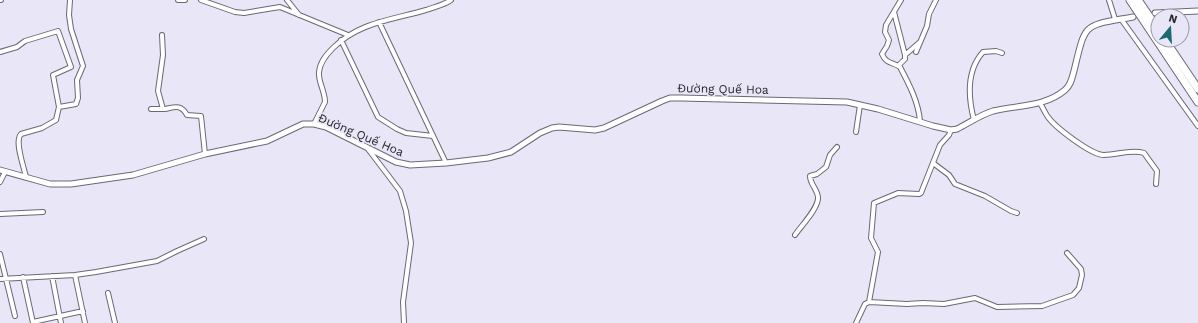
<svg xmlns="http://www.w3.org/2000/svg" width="1198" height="323" viewBox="0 0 1198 323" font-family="'Work Sans',sans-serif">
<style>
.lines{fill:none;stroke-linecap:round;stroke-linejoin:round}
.minor-casing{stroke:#6b6876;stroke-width:6}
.tertiary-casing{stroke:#6b6876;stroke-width:7}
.motorway-casing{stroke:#6b6876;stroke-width:9}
.minor{stroke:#fff;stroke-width:4}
.tertiary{stroke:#fff;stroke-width:5}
.motorway{stroke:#fff;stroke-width:7}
.labels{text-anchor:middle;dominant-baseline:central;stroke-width:3.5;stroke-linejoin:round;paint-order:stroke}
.street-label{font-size:12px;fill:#28272d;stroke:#e9e6f7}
</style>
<rect width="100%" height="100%" fill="#e9e6f7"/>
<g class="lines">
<defs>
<path id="minor" d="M 0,0 L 1,0
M 178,0 L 185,0
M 201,0 L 235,12 L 244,13 L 280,7 L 348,35
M 287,0 L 299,15
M 901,0 L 886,25 L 885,32 L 889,40 L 887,46 L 882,54 C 886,64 893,62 900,67 C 909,84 919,103 920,122
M 1109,0 L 1115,19
M 894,12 L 905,55 L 905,59 L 899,65
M 1121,19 L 1198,126
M 379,22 L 446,163
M 162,35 L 163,55 L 158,91 L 163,109
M 341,40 L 378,117 L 397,129 L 406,133 L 433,136
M 0,52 L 17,47 L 25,41 L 58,31 L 71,67 L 53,75 L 59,107 L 56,120 L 42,128 L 21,134 C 14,141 24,167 26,177
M 916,52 L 927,26 L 929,14 L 936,0
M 905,55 L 920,42
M 1040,103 C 1043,108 1045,113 1048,117 C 1055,127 1091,155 1104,155 C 1117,155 1131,149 1144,153 L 1157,171 L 1156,184
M 59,107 L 76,104 L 78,98 L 77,80 L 83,66 L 71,29 L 69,15 L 70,0
M 151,109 C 156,109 160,109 165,109 C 175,107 181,104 187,115 L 201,116 L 205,154
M 974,120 C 968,97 966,71 983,52 L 996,51 L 1002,53
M 314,124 L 325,102 C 325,91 318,82 319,72 C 320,62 326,55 333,48 C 359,22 392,20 426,10 C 434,7 444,5 451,0
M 856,132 L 860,105
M 368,149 L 400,191 L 406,211 L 411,243 L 403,302 L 404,323
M 933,163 L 949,175 L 955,184 L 985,196 L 1011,211 L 1017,213
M 0,182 L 5,172
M 0,214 L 43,212
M 795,235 C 801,226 819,208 818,197 C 817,189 810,184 810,176 L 817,174 L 826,167 L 830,155 L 837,147
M 0,254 L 15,316
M 75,275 L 85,323
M 52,276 L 61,323
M 23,277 L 33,323
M 0,279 L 75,275 L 96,272 L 157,261 L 177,251 L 204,239
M 108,293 L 115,323
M 869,302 L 878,252 L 871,238 L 874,203 L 898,193 L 919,194 L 921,193 L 940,145 L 949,135 L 951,130
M 33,322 L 83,311
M 856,323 L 865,304 L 869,302 L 907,304 L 923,303 L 944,304 L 975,298 L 997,307 L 1042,306 L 1073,295 L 1079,288 L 1082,275 L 1081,269 L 1067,253"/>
<path id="tertiary" d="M 1155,13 L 1198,11
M 0,170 L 50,184 L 71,184 L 133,175 L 205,154 L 267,141 L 303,124 L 314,124 L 326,127 L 396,162 L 410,165 L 446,163 L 488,158 L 511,152 L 540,133 L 552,128 L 559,127 L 595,130 L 604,128 L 662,101 L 670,98 L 681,98 L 847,102 L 878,109 L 933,126 L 951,130 L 957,129 C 969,123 980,115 993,111 C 1018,105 1045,107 1065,90 C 1071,85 1072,78 1074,71 C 1086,21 1083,26 1133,17"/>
<path id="motorway" d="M 1130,0 L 1198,102
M 1138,0 L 1158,29
M 1165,40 L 1198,89"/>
</defs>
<use href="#minor" class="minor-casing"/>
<use href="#tertiary" class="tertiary-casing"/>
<use href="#motorway" class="motorway-casing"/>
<use href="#minor" class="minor"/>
<use href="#tertiary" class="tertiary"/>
<use href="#motorway" class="motorway"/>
</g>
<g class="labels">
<g class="street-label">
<text transform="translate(723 89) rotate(1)">Đường Quế Hoa</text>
<text transform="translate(361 135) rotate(23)">Đường Quế Hoa</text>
</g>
</g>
<g transform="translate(1170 28) rotate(18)"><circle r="19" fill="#e9e6f7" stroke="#9c9aa6"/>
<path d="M0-3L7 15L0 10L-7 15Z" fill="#1d6971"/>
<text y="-6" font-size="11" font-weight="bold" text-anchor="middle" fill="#28272d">N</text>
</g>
</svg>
